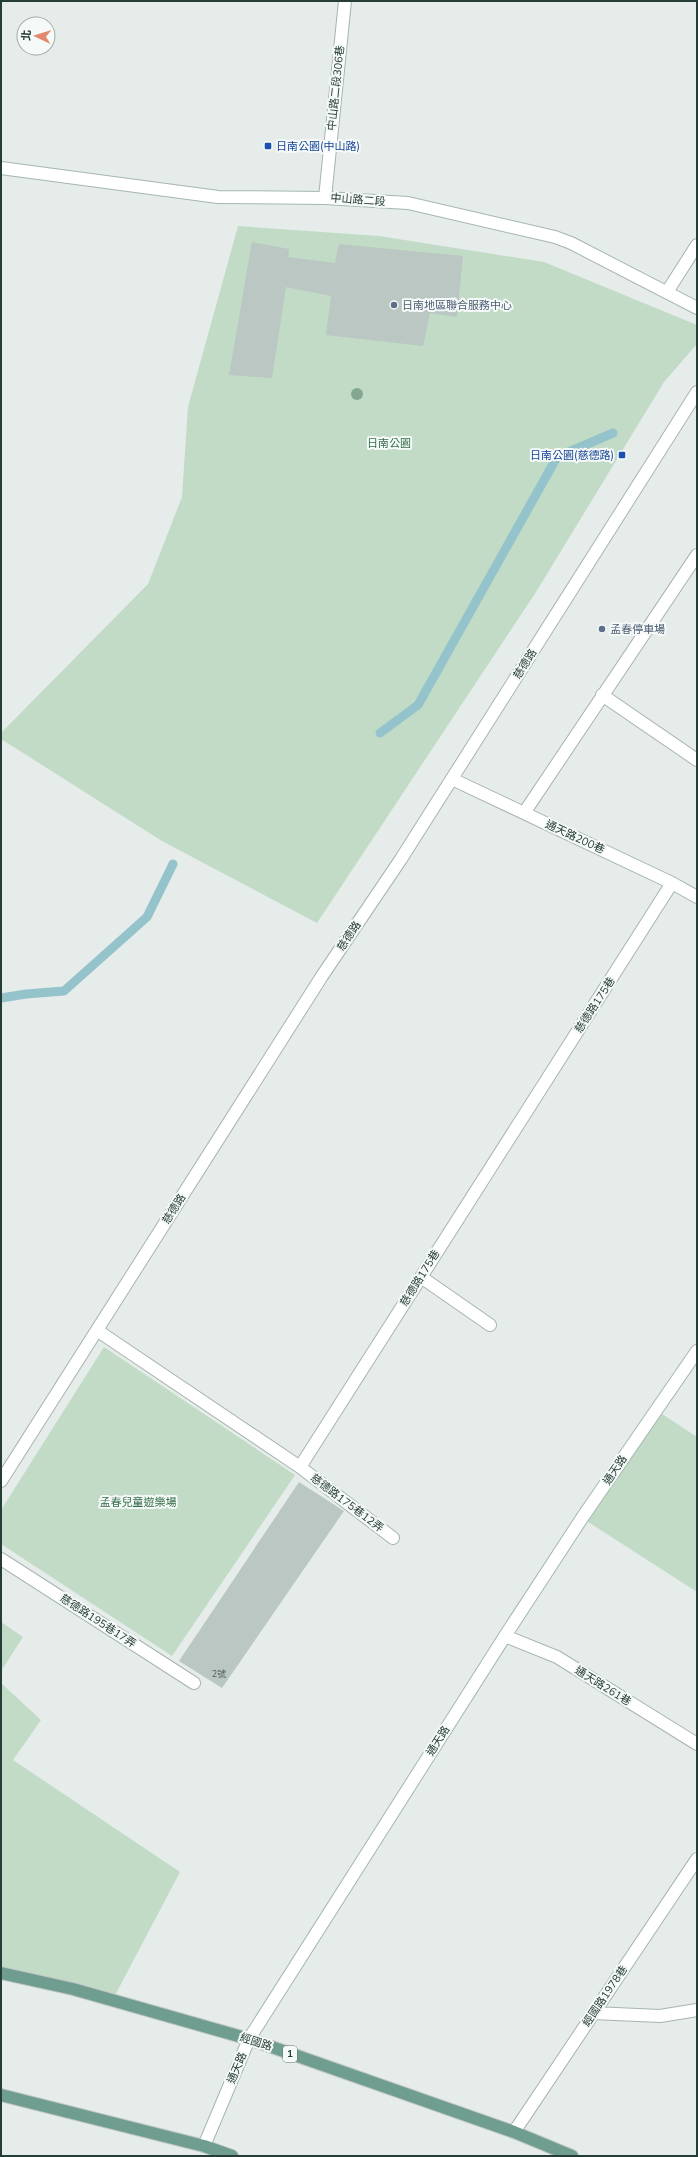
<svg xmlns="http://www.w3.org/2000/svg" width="698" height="2157" viewBox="0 0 698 2157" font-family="'Nunito Sans','Noto Sans TC',sans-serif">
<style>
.green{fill:#c1dbc7}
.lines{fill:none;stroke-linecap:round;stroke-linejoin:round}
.stream{stroke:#94c3cb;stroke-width:9}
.building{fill:#bac7c2}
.lane-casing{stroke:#a8b4b0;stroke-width:14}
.street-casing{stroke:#a8b4b0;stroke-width:14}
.secondary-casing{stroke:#a5b7b0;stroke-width:14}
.primary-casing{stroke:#c2c8c7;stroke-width:14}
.lane{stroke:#fff;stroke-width:12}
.street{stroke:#fff;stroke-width:12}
.secondary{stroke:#fff;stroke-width:12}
.primary{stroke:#6f9d90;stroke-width:12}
.tree{fill:#84a792}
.transit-dot{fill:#1a4fb4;stroke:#f5f9f7;stroke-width:1.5}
.service-dot{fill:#5c6f8a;stroke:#f5f9f7;stroke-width:1.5}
.labels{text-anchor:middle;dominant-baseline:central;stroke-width:4;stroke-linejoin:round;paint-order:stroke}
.number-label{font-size:9px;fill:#4b5f59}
.shield{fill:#f5f9f7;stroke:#647570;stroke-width:1}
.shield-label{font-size:10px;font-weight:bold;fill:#263c36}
.street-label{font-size:11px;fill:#263c36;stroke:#f5f9f7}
.transit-label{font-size:11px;fill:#164399;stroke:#f5f9f7;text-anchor:start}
.service-label{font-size:11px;fill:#4e5e75;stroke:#f5f9f7;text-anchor:start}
.park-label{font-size:11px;fill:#356e4a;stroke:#f5f9f7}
</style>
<rect width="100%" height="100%" fill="#e5ece9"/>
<path class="green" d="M 238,226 L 379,236 L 544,262 L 697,325 L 697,344 L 664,382 L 536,592 L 317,923 L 162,841 L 1,739 L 1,733 L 148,584 L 182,497 L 188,407 Z
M 104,1347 L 295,1475 L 172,1656 L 1,1544 L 1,1510 Z
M 656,1410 L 697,1437 L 697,1592 L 582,1518 Z
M 1,1622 L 23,1637 L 1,1671 Z
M 1,1683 L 41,1720 L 13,1760 L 180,1872 L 112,2001 L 1,1973 Z"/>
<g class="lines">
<path class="stream" d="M 380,733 L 418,705 L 557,457 L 613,433
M 1,998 L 26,994 L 64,991 L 147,917 L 173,864"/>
</g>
<path class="building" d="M 252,242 L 289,249 L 288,257 L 335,263 L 339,244 L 463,256 L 457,317 L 430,313 L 423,346 L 326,335 L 331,296 L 286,287 L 272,378 L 229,375 Z
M 299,1482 L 344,1511 L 222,1688 L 179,1661 Z"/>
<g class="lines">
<defs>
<path id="lane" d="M 325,198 L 345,1
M 667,292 L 697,245
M 602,695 L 697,760
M 452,779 L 672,883 L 697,897
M 524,813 L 697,555
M 421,1277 L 490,1325
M 98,1331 L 300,1467 L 672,883
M 300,1467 L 393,1538
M 1,1559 L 194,1683
M 505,1636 L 557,1657 L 697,1744
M 593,2013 L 660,2016 L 697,2010
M 514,2132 L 697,1859"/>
<path id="street" d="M 1,1481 L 322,976 L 401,859 L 697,392"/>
<path id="secondary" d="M 1,168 L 218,197 L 325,198 L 408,203 L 555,237 L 571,243 L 697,308
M 204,2146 L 249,2039 L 505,1636 L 582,1518 L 697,1351"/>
<path id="primary" d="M 1,1973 L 73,1989 L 249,2039 L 514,2132 L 572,2156
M 1,2095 L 204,2146 L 232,2156"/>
</defs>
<use href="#lane" class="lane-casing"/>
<use href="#street" class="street-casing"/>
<use href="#secondary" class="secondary-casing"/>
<use href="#primary" class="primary-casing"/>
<use href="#lane" class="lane"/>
<use href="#street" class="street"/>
<use href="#secondary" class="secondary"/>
<use href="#primary" class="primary"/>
</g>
<circle class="tree" cx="357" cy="394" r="6"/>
<g class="transit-dot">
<rect x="264" y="142" width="8" height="8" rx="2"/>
<rect x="618" y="451" width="8" height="8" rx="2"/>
</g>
<g class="service-dot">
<circle cx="394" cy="305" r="4"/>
<circle cx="602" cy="629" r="4"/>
</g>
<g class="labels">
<g class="number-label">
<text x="219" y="1674">2號</text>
</g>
<rect class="shield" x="283" y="2046" width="14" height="16" rx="3"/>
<g class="shield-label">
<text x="290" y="2054">1</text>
</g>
<g class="street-label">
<text transform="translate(336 88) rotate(-84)">中山路二段306巷</text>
<text transform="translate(358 200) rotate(4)">中山路二段</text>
<text transform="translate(525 664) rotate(-58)">慈德路</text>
<text transform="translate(575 837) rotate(25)">通天路200巷</text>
<text transform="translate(349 936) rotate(-56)">慈德路</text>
<text transform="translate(595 1005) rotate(-57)">慈德路175巷</text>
<text transform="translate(174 1209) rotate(-58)">慈德路</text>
<text transform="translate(420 1278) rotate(-58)">慈德路175巷</text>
<text transform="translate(615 1470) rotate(-56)">通天路</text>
<text transform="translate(347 1503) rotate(37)">慈德路175巷12弄</text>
<text transform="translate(98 1621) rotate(33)">慈德路195巷17弄</text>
<text transform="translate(603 1686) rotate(32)">通天路261巷</text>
<text transform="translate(438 1741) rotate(-58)">通天路</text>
<text transform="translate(605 1996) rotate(-56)">經國路1978巷</text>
<text transform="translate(256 2042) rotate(18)">經國路</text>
<text transform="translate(237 2068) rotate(-67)">通天路</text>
</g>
<g class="transit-label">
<text x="276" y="146">日南公園(中山路)</text>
<text x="614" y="455" text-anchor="end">日南公園(慈德路)</text>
</g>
<g class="service-label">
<text x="402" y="305">日南地區聯合服務中心</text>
<text x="610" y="629">孟春停車場</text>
</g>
<g class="park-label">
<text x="389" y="443">日南公園</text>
<text x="138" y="1502">孟春兒童遊樂場</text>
</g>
</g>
<rect width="698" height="2157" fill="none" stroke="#263c36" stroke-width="4"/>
<g transform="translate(36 36) rotate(274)"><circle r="19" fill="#f5f9f7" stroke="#a2adaa"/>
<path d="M0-3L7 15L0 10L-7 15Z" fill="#e2886e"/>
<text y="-6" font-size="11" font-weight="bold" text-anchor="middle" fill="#263c36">北</text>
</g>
</svg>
